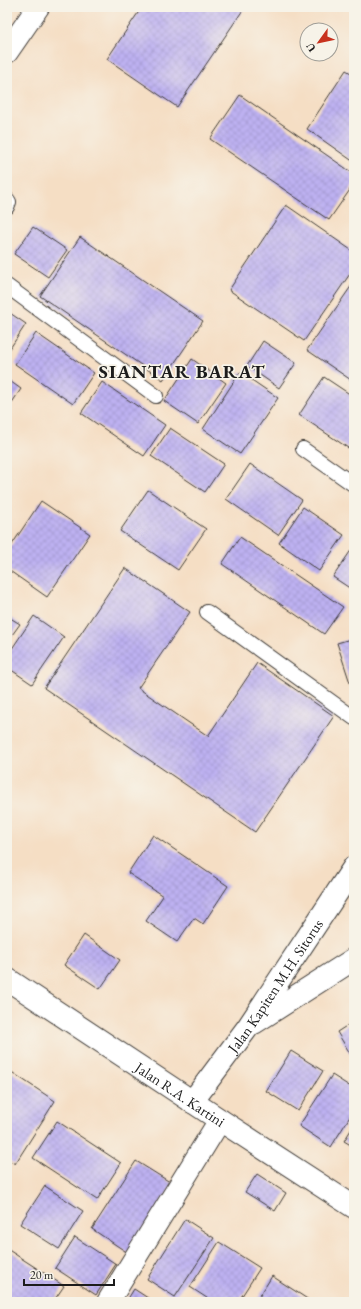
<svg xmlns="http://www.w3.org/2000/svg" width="361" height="1309" viewBox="0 0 361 1309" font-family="'EB Garamond',serif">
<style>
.building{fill:url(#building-cross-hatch)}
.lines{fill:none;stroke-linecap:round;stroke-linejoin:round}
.service-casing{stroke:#3d3935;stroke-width:16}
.minor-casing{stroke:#3d3935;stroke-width:24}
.tertiary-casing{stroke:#3d3935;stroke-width:24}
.secondary-casing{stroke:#3d3935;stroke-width:24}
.service{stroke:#fff;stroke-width:14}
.minor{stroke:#fff;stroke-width:22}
.tertiary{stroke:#fff;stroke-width:22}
.secondary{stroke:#fff;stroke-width:22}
.labels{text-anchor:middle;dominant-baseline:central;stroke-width:3.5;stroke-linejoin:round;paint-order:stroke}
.street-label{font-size:15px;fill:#1c1c1c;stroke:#f7f3e8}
.district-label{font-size:19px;font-weight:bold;letter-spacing:1px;fill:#1c1c1c;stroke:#f7f3e8}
</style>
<defs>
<pattern id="building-cross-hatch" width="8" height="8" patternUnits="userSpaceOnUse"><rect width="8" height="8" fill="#bdb1f1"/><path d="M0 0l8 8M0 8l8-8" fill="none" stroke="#a298ce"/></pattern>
</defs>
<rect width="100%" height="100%" fill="#f7f3e8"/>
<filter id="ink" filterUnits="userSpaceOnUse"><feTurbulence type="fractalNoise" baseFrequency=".025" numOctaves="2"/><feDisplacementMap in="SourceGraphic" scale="8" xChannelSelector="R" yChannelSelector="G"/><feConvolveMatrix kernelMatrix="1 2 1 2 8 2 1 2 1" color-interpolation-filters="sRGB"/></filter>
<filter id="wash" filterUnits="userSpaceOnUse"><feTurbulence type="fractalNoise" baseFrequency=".012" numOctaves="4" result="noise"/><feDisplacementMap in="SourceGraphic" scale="16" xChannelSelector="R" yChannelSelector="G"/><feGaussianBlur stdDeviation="0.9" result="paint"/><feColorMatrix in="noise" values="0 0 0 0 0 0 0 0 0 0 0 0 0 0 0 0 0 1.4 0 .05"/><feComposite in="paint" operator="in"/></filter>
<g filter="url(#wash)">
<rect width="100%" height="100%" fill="#f5dec4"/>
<g id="blocks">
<path class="building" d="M 142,7 L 245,7 L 177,107 L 107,59 Z
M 346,70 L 354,75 L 354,162 L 307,129 Z
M 240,95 L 354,174 L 354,184 L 329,220 L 210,139 Z
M 286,205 L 354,252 L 354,268 L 304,341 L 229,290 Z
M 33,227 L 67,250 L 48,277 L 14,254 Z
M 80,237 L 203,321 L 163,380 L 40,296 Z
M 352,285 L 354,287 L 354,382 L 307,350 Z
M 7,311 L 26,324 L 7,353 Z
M 36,333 L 94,373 L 73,404 L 15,364 Z
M 263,341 L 296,363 L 279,388 L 247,366 Z
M 192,359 L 226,383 L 198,424 L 164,401 Z
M 240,372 L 278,398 L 240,454 L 203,429 Z
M 324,377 L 354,397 L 354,452 L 299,415 Z
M 7,379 L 21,389 L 7,410 Z
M 102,382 L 165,425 L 144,456 L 81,413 Z
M 170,428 L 224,464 L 205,492 L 151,456 Z
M 250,464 L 302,500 L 278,535 L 226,499 Z
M 148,490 L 206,529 L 178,570 L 120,531 Z
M 41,501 L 90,534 L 47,597 L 7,569 L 7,552 Z
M 303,507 L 344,535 L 319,571 L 279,543 Z
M 240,537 L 343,607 L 324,634 L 222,564 Z
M 354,546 L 354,591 L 333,577 Z
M 125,568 L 190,612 L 138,688 L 208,736 L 257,663 L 334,716 L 255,832 L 44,688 Z
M 7,616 L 20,624 L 7,642 Z
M 34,616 L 64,637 L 32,684 L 7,667 L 7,656 Z
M 354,638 L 354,695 L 337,643 Z
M 153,835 L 228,886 L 203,924 L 194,918 L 177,942 L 146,921 L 163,896 L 128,873 Z
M 84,935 L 120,960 L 100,989 L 64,965 Z
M 354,1021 L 354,1060 L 337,1032 Z
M 291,1051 L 323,1071 L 298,1111 L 266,1091 Z
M 7,1069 L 55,1101 L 15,1164 L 7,1159 Z
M 332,1075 L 354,1089 L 354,1110 L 331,1147 L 299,1126 Z
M 57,1121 L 121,1163 L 97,1200 L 33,1158 Z
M 354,1125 L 354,1147 L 344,1141 Z
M 136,1161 L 173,1184 L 128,1253 L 92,1229 Z
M 257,1174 L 286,1193 L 275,1211 L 245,1192 Z
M 45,1186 L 83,1211 L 59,1249 L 20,1224 Z
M 185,1219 L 214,1238 L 175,1297 L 147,1279 Z
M 75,1237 L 116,1264 L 96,1295 L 55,1268 Z
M 219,1242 L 260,1268 L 238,1302 L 213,1302 L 190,1287 Z
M 7,1249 L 64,1286 L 53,1302 L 16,1302 L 7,1296 Z
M 272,1276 L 312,1302 L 256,1302 Z
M 134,1289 L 154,1302 L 126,1302 Z"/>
</g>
</g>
<g filter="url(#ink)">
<use href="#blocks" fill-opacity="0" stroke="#3d3935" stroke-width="1"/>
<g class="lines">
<defs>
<path id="service" d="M 7,199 L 9,202 L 7,207
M 7,286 L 156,396
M 303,449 L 354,485
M 207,612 L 354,718"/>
<g id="minor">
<path d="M 254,1023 L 354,959"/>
<path id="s1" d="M 192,1102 L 248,1027 L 354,867"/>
<path d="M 108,1302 L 220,1120"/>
</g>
<g id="tertiary">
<path id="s2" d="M 7,979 L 220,1120 L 354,1207"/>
</g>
<path id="secondary" d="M 7,52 L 38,7"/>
</defs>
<use href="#service" class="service-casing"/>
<use href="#minor" class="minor-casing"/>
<use href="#tertiary" class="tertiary-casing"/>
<use href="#secondary" class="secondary-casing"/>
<use href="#service" class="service"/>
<use href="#minor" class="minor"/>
<use href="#tertiary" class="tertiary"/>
<use href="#secondary" class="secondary"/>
</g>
</g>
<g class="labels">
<g class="street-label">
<text stroke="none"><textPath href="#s1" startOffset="143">Jalan Kapiten M.H. Sitorus</textPath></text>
<text stroke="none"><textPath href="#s2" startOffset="208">Jalan R.A. Kartini</textPath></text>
</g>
<g class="district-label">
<text x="182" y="371">SIANTAR BARAT</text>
</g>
</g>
<rect width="361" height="1309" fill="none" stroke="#f7f3e8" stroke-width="24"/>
<g transform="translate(319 42) rotate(237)"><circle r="19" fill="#f7f3e8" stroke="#9f9d96"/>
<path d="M0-3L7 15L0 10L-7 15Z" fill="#c8321e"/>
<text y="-6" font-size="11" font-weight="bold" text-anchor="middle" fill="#1c1c1c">U</text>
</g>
<path d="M24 1279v6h90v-6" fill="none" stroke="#1c1c1c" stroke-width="2"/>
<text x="30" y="1279" font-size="12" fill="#1c1c1c" stroke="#f7f3e8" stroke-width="3" paint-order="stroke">20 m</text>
</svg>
